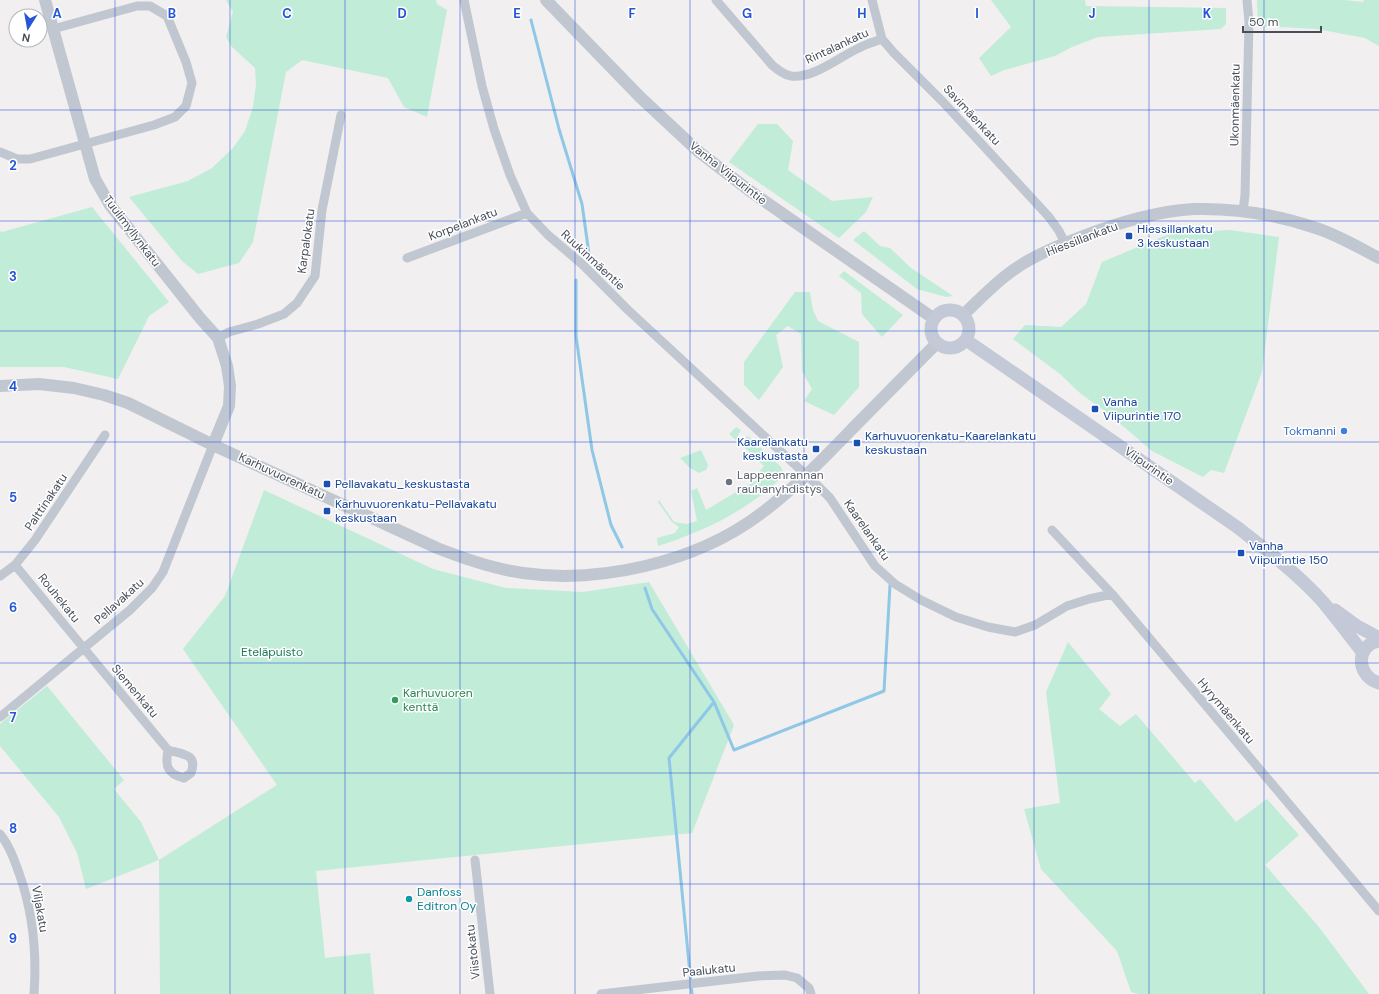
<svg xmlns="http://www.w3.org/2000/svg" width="1379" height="994" viewBox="0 0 1379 994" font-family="'DM Sans',sans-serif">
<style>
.green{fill:#c0ecd8}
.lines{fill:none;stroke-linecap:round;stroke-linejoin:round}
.stream{stroke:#8fc7e7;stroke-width:3}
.minor{stroke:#c0c7d0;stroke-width:9}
.tertiary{stroke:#c0c7d0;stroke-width:12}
.secondary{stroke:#c3c9d7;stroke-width:13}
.grid{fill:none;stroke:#2456d7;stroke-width:1;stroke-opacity:0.55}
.transit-dot{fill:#1a4fb4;stroke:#fff;stroke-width:1.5}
.shop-dot{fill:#3f7fe0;stroke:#fff;stroke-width:1.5}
.worship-dot{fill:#6b7280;stroke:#fff;stroke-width:1.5}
.leisure-dot{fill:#2e9e5b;stroke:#fff;stroke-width:1.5}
.culture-dot{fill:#0f9aa8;stroke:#fff;stroke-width:1.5}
.labels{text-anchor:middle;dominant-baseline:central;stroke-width:3;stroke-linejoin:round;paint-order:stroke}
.street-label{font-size:12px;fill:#484f5b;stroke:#fff}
.transit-label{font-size:12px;fill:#164399;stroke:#fff;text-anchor:start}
.shop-label{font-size:12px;fill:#366cbe;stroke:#fff;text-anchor:end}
.worship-label{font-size:12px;fill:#5b616d;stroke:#fff;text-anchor:start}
.park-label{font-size:12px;fill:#1c7959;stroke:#fff}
.leisure-label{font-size:12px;fill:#27864d;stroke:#fff;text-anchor:start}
.culture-label{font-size:12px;fill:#0d838f;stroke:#fff;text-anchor:start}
.grid-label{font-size:13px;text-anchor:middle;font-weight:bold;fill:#2456d7;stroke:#fff;stroke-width:3;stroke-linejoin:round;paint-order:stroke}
</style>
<rect width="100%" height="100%" fill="#f1efef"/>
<path class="green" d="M 226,0 L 436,0 L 437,4 L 447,10 L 427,117 L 404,107 L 388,78 L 302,60 L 286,72 L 253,242 L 239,263 L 198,274 L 182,261 L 129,197 L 188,181 L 212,168 L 233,148 L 245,131 L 253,107 L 256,85 L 255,68 L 231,46 L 226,37 L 233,12 Z
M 991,0 L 1085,0 L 1086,6 L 1226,8 L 1226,24 L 1221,29 L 1098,37 L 1072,47 L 1055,56 L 1004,70 L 991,76 L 979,58 L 1011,27 Z
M 1257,0 L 1344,0 L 1363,2 L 1364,0 L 1379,0 L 1379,46 L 1365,38 L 1317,29 L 1258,26 Z
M 758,124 L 777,124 L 793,141 L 788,170 L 832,201 L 873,197 L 866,212 L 839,238 L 729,162 Z
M 92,207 L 169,302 L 149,316 L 118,379 L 64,367 L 0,367 L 0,231 L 2,232 Z
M 1230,230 L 1279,237 L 1262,372 L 1224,473 L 1211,470 L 1203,477 L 1152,451 L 1109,414 L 1081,394 L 1060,374 L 1013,339 L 1025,325 L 1061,327 L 1086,304 L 1102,262 L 1169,234 Z
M 864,231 L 880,246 L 890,248 L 911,268 L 953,296 L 946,297 L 917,289 L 853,240 Z
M 844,271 L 903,315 L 882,337 L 862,314 L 861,293 L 839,276 Z
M 795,292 L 810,292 L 813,310 L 818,321 L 859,342 L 859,387 L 834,415 L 804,401 L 812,389 L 802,371 L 801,334 L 788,326 L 776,335 L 783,367 L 759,400 L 744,385 L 744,362 Z
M 736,427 L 741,430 L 736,440 L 729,434 Z
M 748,436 L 781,467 L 784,475 L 781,478 C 747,511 702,532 658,546 L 657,538 L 675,533 L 679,527 L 672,522 L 658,502 L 659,500 L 674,522 L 687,524 L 697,521 L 691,491 L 697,488 L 706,510 L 760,478 L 757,474 L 764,466 L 740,443 L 745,438 Z
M 701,450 L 708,465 L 706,470 L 699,473 L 690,468 L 680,458 Z
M 264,490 L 433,569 L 506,588 L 583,592 L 649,582 L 734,725 L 692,833 L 316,871 L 325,958 L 370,953 L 374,994 L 160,994 L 159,860 L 86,889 L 77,853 L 59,817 L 0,746 L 0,724 L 47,686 L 124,780 L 114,789 L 141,822 L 159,860 L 277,785 L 183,649 L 225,596 Z
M 1068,642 L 1111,694 L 1099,709 L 1120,726 L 1136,714 L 1195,783 L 1200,779 L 1236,822 L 1267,799 L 1299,835 L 1265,865 L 1319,927 L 1369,994 L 1139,994 L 1131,992 L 1117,951 L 1041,869 L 1024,809 L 1060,803 L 1046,692 Z"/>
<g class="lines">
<path class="stream" d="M 531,20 L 559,129 L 582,204 L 589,254
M 576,280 L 576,336 L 592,450 L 611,525 L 622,547
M 645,588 L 652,609 L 714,702 L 669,758 L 692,994
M 714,702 L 734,750 L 884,691 L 890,585"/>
<path class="minor" d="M 464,0 L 482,86 L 494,129 L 510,175 L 527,213 L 548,235 L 583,265 L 628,310 L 817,485 L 830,498 L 875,566 L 895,584 L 921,600 L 956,617 L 988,627 L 1015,632 L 1035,625 L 1067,606 L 1089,599 L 1112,594
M 716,0 L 772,65 C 778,70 784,75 791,76 C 813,79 839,57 859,48 C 866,44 874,42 882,39
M 872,0 L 882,39 L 894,53 L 943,102 L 1049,217 L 1059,231 L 1065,243
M 0,152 L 17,159 L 30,159 L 154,125 L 175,117 L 186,106 L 192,83 L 186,62 L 167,16 L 150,6 L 137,6 L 53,29
M 1243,211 L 1245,195 L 1249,22 L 1247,0
M 407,258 L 527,213
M 218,338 L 229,332 L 258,324 L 284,314 L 297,303 L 315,276 L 322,210 L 341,115
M 1052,530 L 1112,594 L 1379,911
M 15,565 L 168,750 C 183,754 198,754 191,773 L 184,778 C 167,774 165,766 168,750
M 0,576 L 15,565 L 35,540 L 105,435
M 0,717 L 130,610 L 152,588 L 163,572 L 213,445
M 0,834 C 9,845 14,859 19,873 C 33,912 37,952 34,994
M 475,860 L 490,994
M 601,994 L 758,976 L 785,975 L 797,978 L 809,988 L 811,994"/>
<path class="tertiary" d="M 45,0 L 95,179 L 110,205 L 200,318 L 218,338 L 227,366 L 230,386 L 229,406 L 213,445
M 546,0 L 640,97 L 699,152 L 750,191 L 933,318
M 963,315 C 978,301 992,286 1008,274 C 1028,258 1054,247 1078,238 C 1114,224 1155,211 1194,209 C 1236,208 1279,215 1319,229 C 1339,236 1360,248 1379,258
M 0,386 L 39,384 L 74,388 L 104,395 L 128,403 L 213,445 L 437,548 C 465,559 493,569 523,573 C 600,584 696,562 759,515 C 793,490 822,460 852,429 C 880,401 908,372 937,343"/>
<path class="secondary" d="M931 329a19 19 0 1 1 38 0a19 19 0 1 1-38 0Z
M 966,340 L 1237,527 C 1266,550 1298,574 1323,602 C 1337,619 1350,636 1363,653
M 1335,610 L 1357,626 L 1379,638
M 1379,641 C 1355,645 1356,676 1379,683"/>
</g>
<path class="grid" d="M 115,0 L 115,994M 230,0 L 230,994M 345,0 L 345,994M 460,0 L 460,994M 575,0 L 575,994M 690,0 L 690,994M 804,0 L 804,994M 919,0 L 919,994M 1034,0 L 1034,994M 1149,0 L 1149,994M 1264,0 L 1264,994M 0,110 L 1379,110M 0,221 L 1379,221M 0,331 L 1379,331M 0,442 L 1379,442M 0,552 L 1379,552M 0,663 L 1379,663M 0,773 L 1379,773M 0,884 L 1379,884"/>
<g class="transit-dot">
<rect x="1125" y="232" width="8" height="8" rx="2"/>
<rect x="1091" y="405" width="8" height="8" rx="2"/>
<rect x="853" y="439" width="8" height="8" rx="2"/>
<rect x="812" y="445" width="8" height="8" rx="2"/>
<rect x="323" y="480" width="8" height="8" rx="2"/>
<rect x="323" y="507" width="8" height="8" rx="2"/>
<rect x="1237" y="549" width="8" height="8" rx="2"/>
</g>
<circle class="shop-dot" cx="1344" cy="431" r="4"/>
<circle class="worship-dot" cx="729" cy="482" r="4"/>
<circle class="leisure-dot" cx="395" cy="700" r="4"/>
<circle class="culture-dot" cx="409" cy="899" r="4"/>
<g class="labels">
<g class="street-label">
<text transform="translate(837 46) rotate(-25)">Rintalankatu</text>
<text transform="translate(1235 105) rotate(-89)">Ukonmäenkatu</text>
<text transform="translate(972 115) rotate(47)">Savimäenkatu</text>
<text transform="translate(728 173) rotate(38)">Vanha Viipurintie</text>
<text transform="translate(463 224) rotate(-21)">Korpelankatu</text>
<text transform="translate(132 231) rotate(53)">Tuulimyllynkatu</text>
<text transform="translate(1082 239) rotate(-21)">Hiessillankatu</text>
<text transform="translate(306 241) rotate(-82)">Karpalokatu</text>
<text transform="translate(593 260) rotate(43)">Ruukinmäentie</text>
<text transform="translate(1149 466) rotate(35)">Viipurintie</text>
<text transform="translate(282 476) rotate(25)">Karhuvuorenkatu</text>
<text transform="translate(46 502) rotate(-56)">Palttinakatu</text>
<text transform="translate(867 530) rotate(55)">Kaarelankatu</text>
<text transform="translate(59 598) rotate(51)">Rouhekatu</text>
<text transform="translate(119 601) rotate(-42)">Pellavakatu</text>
<text transform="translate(135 691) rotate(50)">Siemenkatu</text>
<text transform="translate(1226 711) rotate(50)">Hyrymäenkatu</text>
<text transform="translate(40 909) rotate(80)">Viljakatu</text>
<text transform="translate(473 952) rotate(-96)">Viistokatu</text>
<text transform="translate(709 970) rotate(-6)">Paalukatu</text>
</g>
<g class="transit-label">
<text x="1137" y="229">Hiessillankatu<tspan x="1137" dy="14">3 keskustaan</tspan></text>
<text x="1103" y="402">Vanha<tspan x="1103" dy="14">Viipurintie 170</tspan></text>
<text x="865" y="436">Karhuvuorenkatu-Kaarelankatu<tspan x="865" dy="14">keskustaan</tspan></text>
<text x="808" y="442" text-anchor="end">Kaarelankatu<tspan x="808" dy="14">keskustasta</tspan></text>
<text x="335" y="484">Pellavakatu_keskustasta</text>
<text x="335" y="504">Karhuvuorenkatu-Pellavakatu<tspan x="335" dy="14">keskustaan</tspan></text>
<text x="1249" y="546">Vanha<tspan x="1249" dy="14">Viipurintie 150</tspan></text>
</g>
<g class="shop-label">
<text x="1336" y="431">Tokmanni</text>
</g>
<g class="worship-label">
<text x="737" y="475">Lappeenrannan<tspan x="737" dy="14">rauhanyhdistys</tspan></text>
</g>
<g class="park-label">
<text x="272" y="652">Eteläpuisto</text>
</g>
<g class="leisure-label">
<text x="403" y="693">Karhuvuoren<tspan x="403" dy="14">kenttä</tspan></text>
</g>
<g class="culture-label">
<text x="417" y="892">Danfoss<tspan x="417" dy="14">Editron Oy</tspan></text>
</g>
</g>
<g class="grid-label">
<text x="57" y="18">A</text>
<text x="172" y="18">B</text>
<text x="287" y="18">C</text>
<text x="402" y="18">D</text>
<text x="517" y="18">E</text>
<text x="632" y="18">F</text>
<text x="747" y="18">G</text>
<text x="862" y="18">H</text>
<text x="977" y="18">I</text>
<text x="1092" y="18">J</text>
<text x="1207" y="18">K</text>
<text x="13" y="170">2</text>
<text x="13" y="281">3</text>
<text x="13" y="391">4</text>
<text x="13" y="502">5</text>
<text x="13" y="612">6</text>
<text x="13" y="722">7</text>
<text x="13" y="833">8</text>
<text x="13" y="943">9</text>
</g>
<g transform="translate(28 28) rotate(191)"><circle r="19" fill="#ffffff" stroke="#b6b9bd"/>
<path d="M0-3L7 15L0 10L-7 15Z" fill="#2456d7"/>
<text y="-6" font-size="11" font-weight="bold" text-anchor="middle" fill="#484f5b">N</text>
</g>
<path d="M1243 26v6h78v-6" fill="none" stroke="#484f5b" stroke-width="2"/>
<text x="1249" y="26" font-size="12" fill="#484f5b" stroke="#ffffff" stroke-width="3" paint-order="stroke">50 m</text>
</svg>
